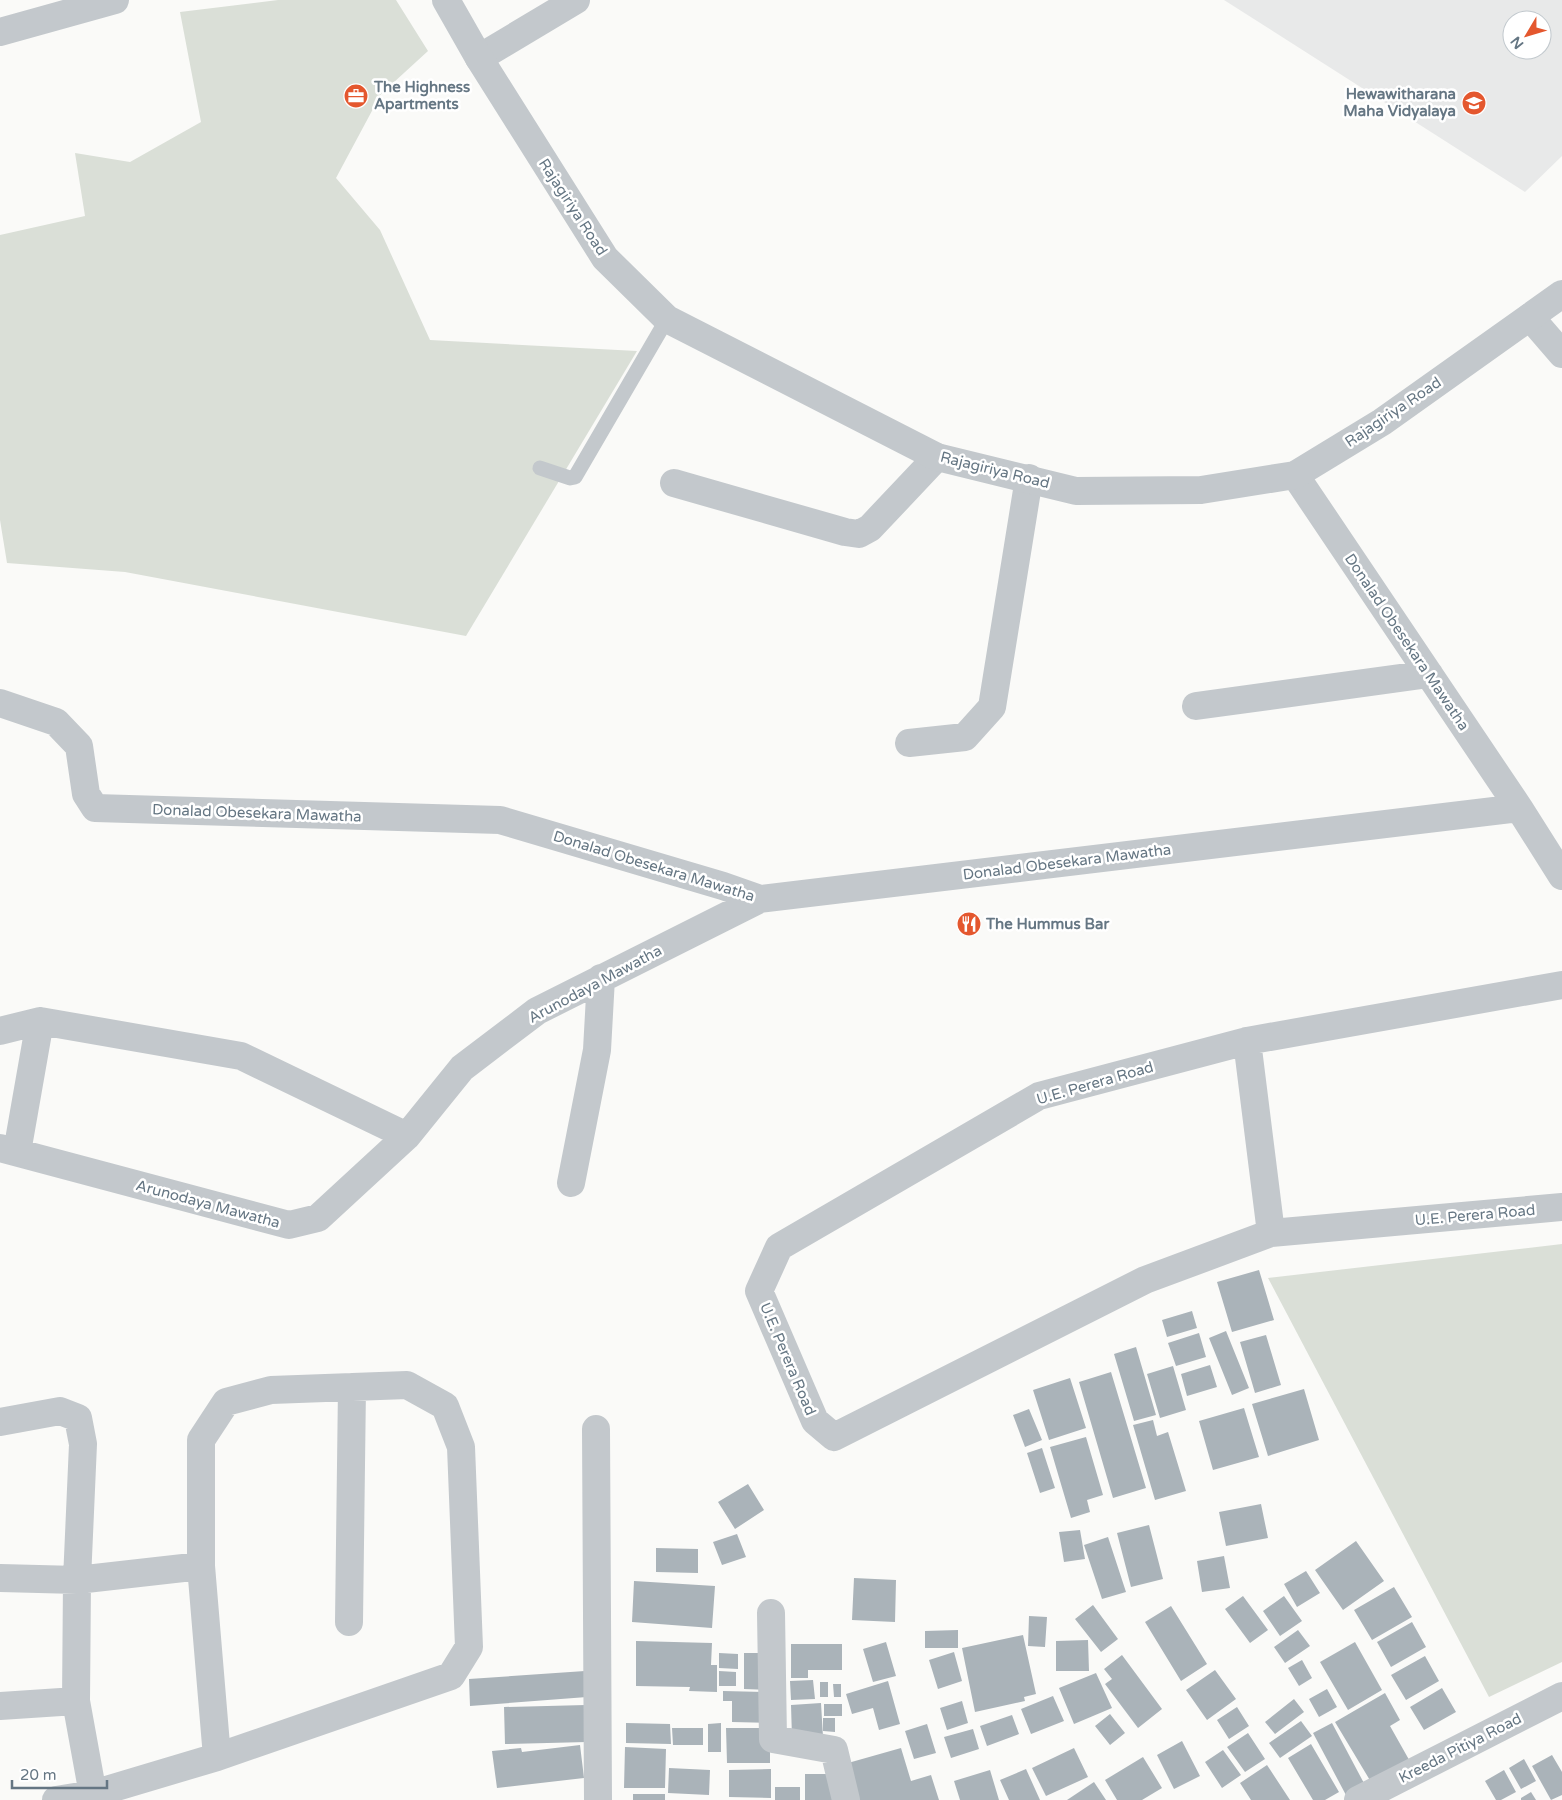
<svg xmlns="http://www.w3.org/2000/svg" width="1562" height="1800" viewBox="0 0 1562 1800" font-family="'Varela Round',sans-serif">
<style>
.built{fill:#e8e9e9;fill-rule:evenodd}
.green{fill:#dadfd7}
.building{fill:#aab3b9}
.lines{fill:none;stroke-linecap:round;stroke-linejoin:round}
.service{stroke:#c3c8cc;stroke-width:15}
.minor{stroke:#c3c8cc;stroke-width:28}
.tertiary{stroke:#c3c8cc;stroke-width:28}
.labels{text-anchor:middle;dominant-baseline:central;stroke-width:5;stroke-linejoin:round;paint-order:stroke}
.poi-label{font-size:15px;font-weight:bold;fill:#657683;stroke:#fff;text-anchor:start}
.street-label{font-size:15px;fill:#657683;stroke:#fff}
</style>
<rect width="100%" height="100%" fill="#fafaf8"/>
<path class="built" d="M 1224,0 L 1562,0 L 1562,156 L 1525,192 ZM 1512,20 L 1542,20 L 1542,50 L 1512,50 Z"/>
<path class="green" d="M 278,0 L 396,0 L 428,51 L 381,94 L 336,178 L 380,230 L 430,340 L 637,351 L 466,636 L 125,572 L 7,563 L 0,520 L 0,235 L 85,216 L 75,153 L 130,162 L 201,122 L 180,12 Z
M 1562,1244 L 1562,1662 L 1489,1697 L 1268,1278 Z"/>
<path class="building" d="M 1259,1270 L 1274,1320 L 1232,1332 L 1217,1282 Z
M 1192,1311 L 1197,1328 L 1167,1337 L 1162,1320 Z
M 1226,1331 L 1249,1388 L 1232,1395 L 1209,1338 Z
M 1199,1333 L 1206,1357 L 1176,1366 L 1168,1343 Z
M 1266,1335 L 1281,1385 L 1255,1393 L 1240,1342 Z
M 1136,1347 L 1156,1415 L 1134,1421 L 1114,1354 Z
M 1210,1365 L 1217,1387 L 1187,1396 L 1181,1374 Z
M 1173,1366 L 1186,1410 L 1160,1418 L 1147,1374 Z
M 1111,1372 L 1146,1488 L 1113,1498 L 1079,1382 Z
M 1070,1378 L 1086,1428 L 1049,1440 L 1033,1390 Z
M 1304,1389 L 1319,1440 L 1268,1456 L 1252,1404 Z
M 1244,1408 L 1259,1457 L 1213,1470 L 1199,1421 Z
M 1029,1409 L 1042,1440 L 1025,1447 L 1013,1415 Z
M 1153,1420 L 1157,1436 L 1168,1432 L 1186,1491 L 1155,1500 L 1133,1425 Z
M 1086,1437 L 1103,1495 L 1087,1500 L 1090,1512 L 1071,1518 L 1050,1447 Z
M 1042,1448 L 1055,1488 L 1040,1493 L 1027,1453 Z
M 748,1484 L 764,1510 L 735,1529 L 718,1502 Z
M 1261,1504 L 1268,1538 L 1226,1546 L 1219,1512 Z
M 1149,1525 L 1163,1579 L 1131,1587 L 1117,1533 Z
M 1080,1530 L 1085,1559 L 1064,1562 L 1059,1532 Z
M 737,1534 L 746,1557 L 722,1565 L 713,1542 Z
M 1108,1537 L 1126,1592 L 1102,1599 L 1084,1545 Z
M 1356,1541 L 1384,1581 L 1343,1610 L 1315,1570 Z
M 656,1548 L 698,1549 L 698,1573 L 656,1572 Z
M 1224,1556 L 1230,1588 L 1202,1592 L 1197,1561 Z
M 1306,1571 L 1320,1593 L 1297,1607 L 1284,1584 Z
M 854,1578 L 896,1580 L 895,1622 L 852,1620 Z
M 634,1581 L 715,1586 L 712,1628 L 632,1622 Z
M 1394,1587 L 1412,1617 L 1372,1640 L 1354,1610 Z
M 1243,1596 L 1268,1630 L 1250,1643 L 1225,1609 Z
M 1284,1596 L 1302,1621 L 1280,1636 L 1263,1611 Z
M 1093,1605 L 1118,1639 L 1101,1652 L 1075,1619 Z
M 1171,1606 L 1207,1664 L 1181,1681 L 1145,1622 Z
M 1029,1616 L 1047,1617 L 1045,1647 L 1028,1646 Z
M 1412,1622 L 1426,1647 L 1391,1667 L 1377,1642 Z
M 958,1630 L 958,1648 L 925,1648 L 925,1631 Z
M 1298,1630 L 1310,1646 L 1285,1663 L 1274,1647 Z
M 1023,1635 L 1036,1694 L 1024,1697 L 1025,1701 L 975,1712 L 962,1648 Z
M 1088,1640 L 1089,1671 L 1056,1671 L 1056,1641 Z
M 636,1641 L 712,1643 L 711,1665 L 717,1665 L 717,1692 L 689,1691 L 690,1687 L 636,1686 Z
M 886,1642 L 896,1676 L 873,1682 L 863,1649 Z
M 1355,1642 L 1382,1690 L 1348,1710 L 1320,1662 Z
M 791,1644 L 842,1644 L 842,1670 L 808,1670 L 808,1678 L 791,1678 Z
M 954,1652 L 962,1681 L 938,1689 L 929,1660 Z
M 719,1653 L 738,1654 L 738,1669 L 719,1668 Z
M 744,1653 L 768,1653 L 767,1690 L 744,1689 Z
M 1122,1655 L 1162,1709 L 1138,1728 L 1105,1684 L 1112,1679 L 1104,1669 Z
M 1425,1656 L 1439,1681 L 1406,1700 L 1391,1675 Z
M 1302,1660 L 1312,1678 L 1299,1686 L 1288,1668 Z
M 1215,1670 L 1236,1699 L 1207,1720 L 1186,1690 Z
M 585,1671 L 587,1697 L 470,1706 L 469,1679 Z
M 719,1671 L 736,1672 L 736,1686 L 719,1686 Z
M 1096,1673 L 1112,1708 L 1074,1724 L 1059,1688 Z
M 813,1680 L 815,1699 L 791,1700 L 790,1681 Z
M 888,1681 L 900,1724 L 879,1730 L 873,1708 L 852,1714 L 846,1694 Z
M 820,1682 L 828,1682 L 828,1697 L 820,1697 Z
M 833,1684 L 841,1684 L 841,1697 L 834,1697 Z
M 1442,1688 L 1456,1712 L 1424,1730 L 1410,1707 Z
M 1327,1689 L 1337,1707 L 1319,1717 L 1309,1699 Z
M 723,1691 L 769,1692 L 769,1723 L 732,1722 L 732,1701 L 723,1701 Z
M 1385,1693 L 1400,1720 L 1390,1726 L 1412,1765 L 1374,1787 L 1335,1722 Z
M 1053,1696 L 1064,1721 L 1031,1734 L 1021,1709 Z
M 1294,1699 L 1304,1712 L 1275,1734 L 1265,1722 Z
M 962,1701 L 968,1723 L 947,1730 L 940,1708 Z
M 821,1703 L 823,1737 L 792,1738 L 791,1705 Z
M 824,1704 L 842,1704 L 842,1716 L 824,1716 Z
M 586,1705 L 587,1742 L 505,1744 L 504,1707 Z
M 1237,1707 L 1249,1726 L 1229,1739 L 1217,1720 Z
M 1110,1714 L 1125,1733 L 1110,1745 L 1095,1726 Z
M 1012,1715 L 1019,1734 L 987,1746 L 980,1726 Z
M 823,1718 L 835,1718 L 835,1732 L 823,1731 Z
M 1301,1721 L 1312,1736 L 1280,1758 L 1269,1743 Z
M 626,1723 L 670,1724 L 671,1744 L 626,1743 Z
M 721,1723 L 721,1752 L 708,1752 L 708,1724 Z
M 1332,1723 L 1366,1787 L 1347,1797 L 1313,1733 Z
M 927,1724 L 936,1753 L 914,1759 L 905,1731 Z
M 672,1728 L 703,1728 L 703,1745 L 673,1745 Z
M 726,1728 L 770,1728 L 770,1763 L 727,1763 Z
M 973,1729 L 979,1749 L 951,1758 L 944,1737 Z
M 1248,1733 L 1265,1759 L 1245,1772 L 1227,1747 Z
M 1182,1741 L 1200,1776 L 1174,1789 L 1157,1755 Z
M 1311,1744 L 1339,1792 L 1325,1800 L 1313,1800 L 1288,1758 Z
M 580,1745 L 584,1778 L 497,1788 L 492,1751 L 521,1748 L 522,1752 Z
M 625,1747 L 666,1749 L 665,1788 L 624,1788 Z
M 901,1748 L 911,1781 L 931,1775 L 939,1800 L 859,1800 L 848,1763 Z
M 1074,1748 L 1088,1777 L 1046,1796 L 1032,1768 Z
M 1223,1750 L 1241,1775 L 1222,1788 L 1205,1762 Z
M 1552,1755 L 1562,1772 L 1562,1795 L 1551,1800 L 1532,1766 Z
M 1143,1757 L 1162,1788 L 1142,1800 L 1117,1800 L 1105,1780 Z
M 1524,1759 L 1536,1781 L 1521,1789 L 1509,1768 Z
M 1267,1765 L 1290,1800 L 1251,1800 L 1240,1783 Z
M 669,1768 L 710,1770 L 709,1795 L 668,1793 Z
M 771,1769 L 771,1798 L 729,1797 L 729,1770 Z
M 1026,1769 L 1040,1800 L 1009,1800 L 1000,1780 Z
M 990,1770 L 999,1800 L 960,1800 L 954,1781 Z
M 1504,1770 L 1516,1792 L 1501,1800 L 1496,1800 L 1485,1781 Z
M 805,1774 L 836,1774 L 836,1800 L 805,1800 Z
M 1094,1782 L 1106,1800 L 1067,1800 Z
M 775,1787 L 800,1787 L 800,1800 L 775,1800 Z
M 1531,1792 L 1536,1800 L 1521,1800 L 1521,1798 Z
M 633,1794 L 665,1794 L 665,1800 L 633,1800 Z"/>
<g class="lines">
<path class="service" d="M 540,468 L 570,478 L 575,477 L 667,319"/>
<path class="minor" d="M 479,58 L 576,0
M 1530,317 L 1562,354
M 1295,475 L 1519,808 L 1562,876
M 674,483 L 845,532 L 859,534 L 870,528 L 937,457
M 0,703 L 56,722 L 79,746 L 86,794 L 95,808 L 500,820 L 723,886 L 760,899 L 1519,808
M 1196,706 L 1429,674
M 909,743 L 965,737 L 992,707 L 1029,478
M 1562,985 L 1247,1041 L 1039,1096 L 779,1247 L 759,1291 L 815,1421 L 834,1437 L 1145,1280 L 1271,1233 L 1562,1207
M 0,1031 L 40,1021 L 241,1056 L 407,1136
M 1247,1041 L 1271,1233
M 0,1148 L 289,1225 L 318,1218 L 407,1136 L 462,1068 L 537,1011 L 760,899
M 17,1152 L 40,1021
M 571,1183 L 597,1050 L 601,978
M 0,1422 L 60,1411 L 78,1418 L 83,1444 L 77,1580 L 76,1701 L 94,1800
M 596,1429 L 598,1800
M 0,1578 L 77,1580 L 201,1566
M 771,1613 L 773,1739 L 834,1750 L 846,1800
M 349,1622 L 352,1387
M 0,1706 L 76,1701
M 56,1800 L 93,1794 L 217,1757 L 451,1676 L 469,1647 L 461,1447 L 445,1406 L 407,1385 L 271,1390 L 226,1402 L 201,1440 L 201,1566 L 217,1757
M 1358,1800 L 1562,1696"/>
<path class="tertiary" d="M 446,0 L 479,58 L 605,258 L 667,319 L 937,457 L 1076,491 L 1201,490 L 1295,475 L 1382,422 L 1562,294
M 0,32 L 115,0"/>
</g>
<defs>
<symbol id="office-disc" viewBox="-11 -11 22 22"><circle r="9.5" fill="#e4572e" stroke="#fff"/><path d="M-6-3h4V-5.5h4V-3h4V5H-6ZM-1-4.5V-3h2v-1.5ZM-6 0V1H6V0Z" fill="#fff"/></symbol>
<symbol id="school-disc" viewBox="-11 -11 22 22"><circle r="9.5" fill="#e4572e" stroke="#fff"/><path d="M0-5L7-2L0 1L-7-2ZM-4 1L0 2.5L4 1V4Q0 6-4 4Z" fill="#fff"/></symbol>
<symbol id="restaurant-disc" viewBox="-11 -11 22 22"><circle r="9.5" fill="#e4572e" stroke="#fff"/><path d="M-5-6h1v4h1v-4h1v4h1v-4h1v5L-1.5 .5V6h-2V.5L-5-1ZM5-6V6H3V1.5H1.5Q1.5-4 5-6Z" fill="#fff"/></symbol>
</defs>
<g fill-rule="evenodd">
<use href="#office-disc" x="342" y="82" width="28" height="28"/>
<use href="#school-disc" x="1460" y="89" width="28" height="28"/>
<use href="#restaurant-disc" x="955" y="910" width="28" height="28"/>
</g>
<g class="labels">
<g class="poi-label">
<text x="374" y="87">The Highness<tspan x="374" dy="17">Apartments</tspan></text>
<text x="1456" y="94" text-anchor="end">Hewawitharana<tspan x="1456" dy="17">Maha Vidyalaya</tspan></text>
<text x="986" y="924">The Hummus Bar</text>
</g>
<g class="street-label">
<text transform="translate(573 207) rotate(57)">Rajagiriya Road</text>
<text transform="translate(1393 412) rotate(-34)">Rajagiriya Road</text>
<text transform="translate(995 470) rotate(14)">Rajagiriya Road</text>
<text transform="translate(1407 642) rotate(56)">Donalad Obesekara Mawatha</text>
<text transform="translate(257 813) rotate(2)">Donalad Obesekara Mawatha</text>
<text transform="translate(1067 862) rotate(-7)">Donalad Obesekara Mawatha</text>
<text transform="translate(654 866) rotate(17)">Donalad Obesekara Mawatha</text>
<text transform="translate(595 984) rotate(-28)">Arunodaya Mawatha</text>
<text transform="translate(1095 1083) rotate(-16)">U.E. Perera Road</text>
<text transform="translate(208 1204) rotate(15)">Arunodaya Mawatha</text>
<text transform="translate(1475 1215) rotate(-5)">U.E. Perera Road</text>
<text transform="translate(788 1359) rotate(67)">U.E. Perera Road</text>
<text transform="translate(1460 1748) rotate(-27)">Kreeda Pitiya Road</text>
</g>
</g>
<g transform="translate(1527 35) rotate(232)"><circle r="24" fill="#ffffff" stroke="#c1c8cd"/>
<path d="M0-4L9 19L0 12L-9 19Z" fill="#e4572e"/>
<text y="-8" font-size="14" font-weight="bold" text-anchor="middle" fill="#657683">N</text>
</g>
<path d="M12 1780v8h95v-8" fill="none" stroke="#657683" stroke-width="2.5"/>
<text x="20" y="1780" font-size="15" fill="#657683" stroke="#ffffff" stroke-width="4" paint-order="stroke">20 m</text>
</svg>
